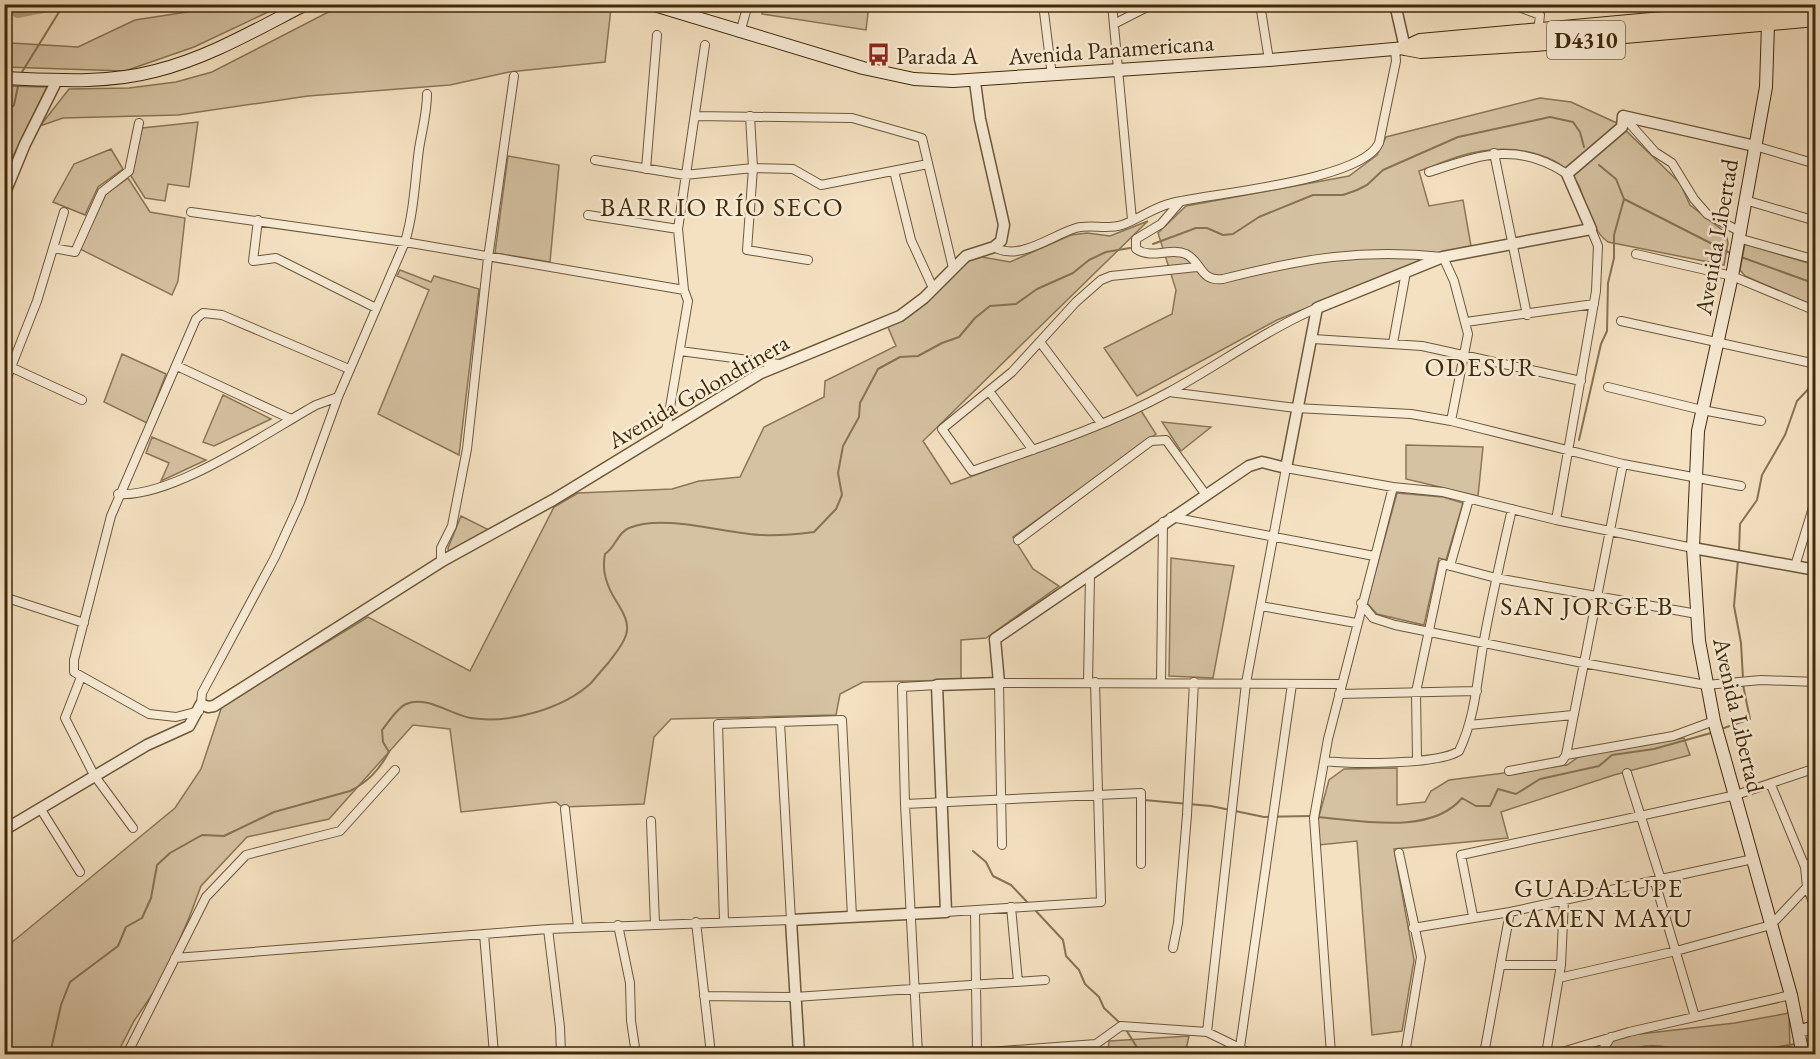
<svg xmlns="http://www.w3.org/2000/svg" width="1820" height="1059" viewBox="0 0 1820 1059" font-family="'EB Garamond',serif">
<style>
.green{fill:#d5c2a2;stroke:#8a7656;stroke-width:1.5}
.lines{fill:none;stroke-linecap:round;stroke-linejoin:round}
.stream{stroke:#867353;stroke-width:2}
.river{stroke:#b6a383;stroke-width:14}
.minor-casing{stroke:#6c5838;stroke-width:10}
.tertiary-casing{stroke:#6c5838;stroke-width:13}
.secondary-casing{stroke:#3f2a0a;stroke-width:14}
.primary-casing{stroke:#3f2a0a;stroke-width:16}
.minor{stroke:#f8ecd7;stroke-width:8}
.tertiary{stroke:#f8ecd7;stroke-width:10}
.secondary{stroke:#f8ecd7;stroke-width:12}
.primary{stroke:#f4e1c1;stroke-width:14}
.labels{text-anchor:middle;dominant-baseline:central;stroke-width:5;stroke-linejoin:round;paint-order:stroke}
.shield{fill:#f8ecd7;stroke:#766448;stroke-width:1.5}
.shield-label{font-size:22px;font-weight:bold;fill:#3f2a0a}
.street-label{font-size:24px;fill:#3f2a0a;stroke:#f8ecd7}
.poi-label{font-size:24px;fill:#3f2a0a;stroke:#f8ecd7;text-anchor:start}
.neighbourhood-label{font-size:26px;letter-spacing:1.5px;fill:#3f2a0a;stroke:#f8ecd7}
</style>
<rect width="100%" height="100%" fill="#f4e1c1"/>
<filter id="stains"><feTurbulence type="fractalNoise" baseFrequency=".00333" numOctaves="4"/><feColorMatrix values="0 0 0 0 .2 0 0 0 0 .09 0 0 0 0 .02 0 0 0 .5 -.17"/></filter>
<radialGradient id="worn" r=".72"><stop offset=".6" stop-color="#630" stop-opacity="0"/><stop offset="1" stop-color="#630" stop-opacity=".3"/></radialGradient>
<path class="green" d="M 201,5 L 283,5 L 194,47 L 125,71 L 5,67 L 4,35 L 11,43 L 78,47 L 135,20 L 187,12 Z
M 601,5 L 611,8 L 605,62 L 509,72 L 450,85 L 308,96 L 178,115 L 63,118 L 40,126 L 69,89 L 129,88 L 176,82 L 212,72 L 342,5 Z
M 763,5 L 763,4 L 869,5 L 866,30 L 762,14 Z
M 5,86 L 47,87 L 15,152 L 5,179 Z
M 1540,98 L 1571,102 L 1619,124 L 1680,183 L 1690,205 L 1726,233 L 1728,243 L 1724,265 L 1608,242 C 1591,230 1587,205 1579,186 C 1565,155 1520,147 1490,150 C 1465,152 1442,163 1419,171 L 1429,206 L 1463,200 L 1471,246 L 1445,252 L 1277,320 L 1137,396 L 1104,348 L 1172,314 L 1176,290 L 1158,233 L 1186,206 L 1349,176 L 1377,155 L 1386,137 Z
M 198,122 L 189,187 L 168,184 L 165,201 L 145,198 L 131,176 L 142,128 Z
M 111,149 L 123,169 L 98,187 L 85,215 L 53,202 L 74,164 Z
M 508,156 L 559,165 L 550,262 L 495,253 Z
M 128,178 L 150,212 L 185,218 L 178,281 L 172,295 L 80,249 L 106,194 Z
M 1148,221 L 923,441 L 951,484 L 1073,439 L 1140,409 L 1156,434 L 1013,537 L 1033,569 L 1059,586 L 986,638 L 961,640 L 961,680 L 863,682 L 840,694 L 836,715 L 671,719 L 654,737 L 644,804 L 562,807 L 556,802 L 461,812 L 450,729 L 413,725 L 329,819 L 247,837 L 201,886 L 189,918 L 162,980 L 134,1021 L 117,1054 L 5,1054 L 5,948 L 175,808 L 201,769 L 222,706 L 368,617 L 470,671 L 554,507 L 578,493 L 672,489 L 699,481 L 740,477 L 764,427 L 824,397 L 825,381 L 896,346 L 887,325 L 968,261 L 982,257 L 1010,262 L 1071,235 L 1087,233 L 1110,236 Z
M 1745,244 L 1815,265 L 1815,306 L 1745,276 L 1740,270 Z
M 400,270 L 431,282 L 434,276 L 479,289 L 459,455 L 378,414 L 429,290 L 397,276 Z
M 122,354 L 166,374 L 147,423 L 104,402 Z
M 223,395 L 271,419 L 214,446 L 203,442 Z
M 1162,422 L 1211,427 L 1181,451 Z
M 152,437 L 206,460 L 161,481 L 169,463 L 146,453 Z
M 1406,445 L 1483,447 L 1478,496 L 1406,479 Z
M 1397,493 L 1443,497 L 1463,503 L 1446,560 L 1439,558 L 1424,625 L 1377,614 L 1367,603 Z
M 461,516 L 489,530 L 449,555 L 448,548 Z
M 1171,558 L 1234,566 L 1213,678 L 1169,676 Z
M 1684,738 L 1690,755 L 1614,775 L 1501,812 L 1508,838 L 1394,849 L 1414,960 L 1402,1031 L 1372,1035 L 1357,841 L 1319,845 L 1318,820 L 1329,780 L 1344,769 L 1397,768 L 1397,805 L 1425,802 L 1431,791 L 1449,780 L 1567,765 L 1580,756 Z
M 1789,1013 L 1790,1054 L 1572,1054 L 1631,1035 L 1735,1023 Z
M 1189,1036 L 1185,1054 L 1108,1054 L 1109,1041 Z"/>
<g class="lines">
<path class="stream" d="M 22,72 L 64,4
M 4,114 L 14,105 L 18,86
M 1599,165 L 1616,179 L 1624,199 L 1732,254
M 1153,244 L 1196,228 L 1207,228 L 1223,235 L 1233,234 L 1259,217 L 1313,195 L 1343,195 L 1357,190 L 1367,185 L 1383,170 L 1458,137 L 1550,117 L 1573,122 L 1580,132 L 1584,147
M 1741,257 L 1816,284
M 1579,440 L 1601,344 L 1607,331 L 1608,283 L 1614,258 L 1614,235 L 1624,199
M 1739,551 L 1740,524 L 1757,500 L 1762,475 L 1785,435 L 1797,401 L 1816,381
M 1738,560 L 1734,606 L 1741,643 L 1743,679
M 1724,728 L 1750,719 L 1743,685
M 1144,800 L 1211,806 L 1264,817 L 1311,816
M 1316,817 C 1359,820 1431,836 1462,798 L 1476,806 L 1490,806 L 1498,789 L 1516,794 L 1540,779 L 1599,766 L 1612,755 L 1654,749 L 1711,733
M 973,851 L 986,862 L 993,876 L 1011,885 L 1029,904
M 1035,910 L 1063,940 L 1066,956 L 1079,970 L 1085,984 L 1099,997 L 1104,1008 L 1121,1024
M 1125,1028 L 1141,1054
M 1803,1042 L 1816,1040
M 50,1054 L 61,1005 L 70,982 L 118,946 L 126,927 L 142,918 L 151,898 L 157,865 L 170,853 L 202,835 L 224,836 L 274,812 L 350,791 C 368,782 379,770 389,752 L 383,742 L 382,730 C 388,723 397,708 406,704 C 427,695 451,715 471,718 C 509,724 563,709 591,683 C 597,676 603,669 609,662 C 615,654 623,645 626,635 C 632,617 613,601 608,585 C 604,575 603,564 605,554 C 616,547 617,533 629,528 C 664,513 726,534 763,535 C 780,536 798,534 814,532 L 836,509 L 842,495 L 838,473 L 843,446 L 859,417 L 860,403 L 878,369 L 900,357 L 918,356 L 942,343 L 959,337 L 975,318 L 990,306 L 1016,304 L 1037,289 L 1073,273 L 1089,260 L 1106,252 L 1130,248
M 1622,1054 C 1643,1041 1670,1046 1692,1054
M 1739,1054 L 1795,1044"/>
<path class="river" d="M 11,4 L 18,11 L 54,4
M 129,4 L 147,4"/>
<defs>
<path id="minor" d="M 1043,4 L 1052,76
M 1112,4 L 1132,220
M 1260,4 L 1269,60
M 1511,4 L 1540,15 L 1538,32
M 1114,24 L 1153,4
M 740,33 L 748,4
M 695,116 L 852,118 L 922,138 L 953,268
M 750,116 L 753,168 L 747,250 L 808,260
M 1623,116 L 1655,152 L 1672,163 L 1694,199 L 1707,214 L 1739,231
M 1755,146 L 1816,164
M 1494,153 L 1527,315
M 595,160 L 685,175 L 753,168 L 793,169 L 821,185 L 928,164
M 646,169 L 657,35
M 894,171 L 911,240 L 933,288
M 1429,172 C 1481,155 1517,141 1567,174
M 1745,200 L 1816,221
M 1181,201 L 1161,224 L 1136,239 L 1136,249 C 1152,260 1170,247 1186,254 C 1202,262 1200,282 1223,279 C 1302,259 1362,248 1443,257 L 1454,281 L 1468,334 L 1451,421
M 191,212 L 405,242 L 684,290 L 688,301 L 666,431
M 588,215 L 678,229
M 258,220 L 253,261 L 276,258 L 376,308
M 1738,238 L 1816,260
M 994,247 C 1019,262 1052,235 1076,228 C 1091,224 1107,230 1122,225 C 1139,219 1154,207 1172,203 C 1213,193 1362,181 1379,143 L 1396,61 L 1395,49
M 53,248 L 75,252 L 102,192 L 129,171 L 139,123
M 1636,254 L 1732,276 L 1816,311
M 1197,267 L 1111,276 L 1101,280 L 1076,302 L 1012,372 L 942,429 L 972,471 C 1038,448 1107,426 1169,392 C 1219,365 1264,331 1317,308
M 684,290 L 678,229 L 705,45
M 1621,321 L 1816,364
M 1466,322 L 1594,304
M 1313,339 L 1422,346 L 1581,381
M 1040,342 L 1101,423
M 1393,343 L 1406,272
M 680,351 L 779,364
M 4,364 L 82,400
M 177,366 L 291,419
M 4,385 L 37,301 L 64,212
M 1608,387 L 1702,410 L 1761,421
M 989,391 L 1033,450
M 1169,392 L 1296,408 L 1411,414 L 1451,421 L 1623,464 L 1741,486
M 118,494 C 173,498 267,432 316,405 L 338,397
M 1171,517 L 1374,556
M 1556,520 L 1596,291 L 1598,246 L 1591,229
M 1018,540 L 1151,441 L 1166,440 L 1206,495
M 444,560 L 441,558 L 441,548 L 452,526 L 467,449 L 488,258 L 514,76
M 1450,566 L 1469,499
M 1795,566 L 1816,498
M 4,597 L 84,623
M 1361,603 L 1373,618 L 1395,625 L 1583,663 L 1706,685 L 1761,680 L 1816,682
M 1261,606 L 1356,623
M 81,677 L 65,718 L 94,775 L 133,828
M 1088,682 L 1090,576
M 1161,682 L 1163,522
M 1339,694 L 1477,691
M 201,704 L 202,693 L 275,557 L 300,502 L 338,397 L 405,242 C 414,212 415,180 419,149 C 422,130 427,113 427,94
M 199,711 L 176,717 L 149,714 L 74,672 L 74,660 L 111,516 L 196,319 L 203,313 L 222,315 L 349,369
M 1469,725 L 1573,715
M 1566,755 L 1673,736 L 1714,721
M 1417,759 L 1416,692 L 1443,564 L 1496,578 L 1697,614
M 1325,761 C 1352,764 1438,765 1459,751 C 1476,716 1477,678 1484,640 C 1492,596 1502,553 1512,509
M 1509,771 L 1562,761 L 1566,755 L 1623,464
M 1627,773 L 1661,880
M 1771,785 L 1805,867 L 1807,887 L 1816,909
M 905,804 L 1141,793 L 1141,864
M 40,808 L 80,872
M 565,809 L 578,927
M 651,821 L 655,924
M 1002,845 L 999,683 L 1341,684
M 1399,853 L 1421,957 L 1405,1054
M 1805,867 L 1816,858
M 1655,882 L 1695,1017
M 1011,907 L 1018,982
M 975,911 L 977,1054
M 946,912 L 1101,902 L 1095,682
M 1473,916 L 1461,855 L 1736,795 L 1816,768
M 724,921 L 718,724 L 842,720 L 852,916
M 696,922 L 711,1054
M 618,925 L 630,983 L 631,1021 L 636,1054
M 1413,928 L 1510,912 L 1753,859
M 548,929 L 560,1027 L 561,1054
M 484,934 L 494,1054
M 1173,948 L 1178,923 L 1187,815 L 1194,682
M 175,958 L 548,929 L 791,920 L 780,722
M 1500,965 L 1561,965
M 1559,978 L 1676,951 L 1771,925 L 1807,887
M 704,996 L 795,997 L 1045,980
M 127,1054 L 206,897 L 246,855 L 340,831 L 395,770
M 918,1054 L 905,804 L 902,687 L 937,685
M 962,1054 L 1096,1044 L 1121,1026 L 1207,1032
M 1239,1054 L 1292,684
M 1252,1054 L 1207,1032 L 1246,683 L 1286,468 L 1393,487 L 1443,492 L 1556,520 L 1693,548
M 1331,1054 L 1314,818 L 1328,739 L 1393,487
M 1484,1054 L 1510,912
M 1546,1054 L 1561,965 L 1564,900
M 1555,1054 L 1629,1032 L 1791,995
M 1591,1054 L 1603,1049 L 1611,1037"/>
<path id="tertiary" d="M 1395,4 L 1405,48
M 4,195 L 25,144 L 57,80
M 1693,548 L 1816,570
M 4,830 L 147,745 L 189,726 L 201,704 L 208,707 L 214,706 L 444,560 L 553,500 L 761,373 L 900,316 L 924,298 L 966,256 L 994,247 L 1001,241 L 1004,225 L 980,119 L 975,82
M 799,1054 L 791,920 L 946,912 L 937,685 L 999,683 L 995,639 L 1249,466 L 1262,462 L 1286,468 L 1317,308 L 1443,257 L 1591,229 L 1567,174 L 1622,127 L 1623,116 L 1755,146"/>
<path id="secondary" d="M 651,4 L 863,68 L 914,79 L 953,81 L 1269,60 L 1405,48
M 1768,24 L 1766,87 L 1732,276 L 1698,431 L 1693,548 L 1699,641 L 1714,721 L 1791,995 L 1802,1050 L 1809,1054
M 4,78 C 55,80 106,84 155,71 C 208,58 257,29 306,4
M 1799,1031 L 1816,1027"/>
<path id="primary" d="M 1405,48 L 1420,41 L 1816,5
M 1405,48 L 1421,51 L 1535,44 L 1816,19"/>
</defs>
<use href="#minor" class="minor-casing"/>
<use href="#tertiary" class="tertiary-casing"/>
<use href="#secondary" class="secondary-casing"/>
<use href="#primary" class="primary-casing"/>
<use href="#minor" class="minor"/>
<use href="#tertiary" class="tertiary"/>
<use href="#secondary" class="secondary"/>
<use href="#primary" class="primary"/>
</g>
<defs>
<symbol id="bus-bare" viewBox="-9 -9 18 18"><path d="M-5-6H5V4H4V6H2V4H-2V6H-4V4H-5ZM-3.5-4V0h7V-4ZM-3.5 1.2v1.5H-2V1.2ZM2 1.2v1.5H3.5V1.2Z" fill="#8f2418" stroke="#f8ecd7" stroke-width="2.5" paint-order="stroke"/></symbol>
</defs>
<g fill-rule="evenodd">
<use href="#bus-bare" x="862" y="38" width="33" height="33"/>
</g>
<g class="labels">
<rect class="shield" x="1547" y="21" width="78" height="38" rx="4.5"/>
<g class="shield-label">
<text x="1586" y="40">D4310</text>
</g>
<g class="street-label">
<text transform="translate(1111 49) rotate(-4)">Avenida Panamericana</text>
<text transform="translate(1716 237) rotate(-80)">Avenida Libertad</text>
<text transform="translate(698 391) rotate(-30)">Avenida Golondrinera</text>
<text transform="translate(1739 715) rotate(77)">Avenida Libertad</text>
</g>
<g class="poi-label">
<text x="896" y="55">Parada A</text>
</g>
<g class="neighbourhood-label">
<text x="722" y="207">BARRIO RÍO SECO</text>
<text x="1481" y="367">ODESUR</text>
<text x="1587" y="606">SAN JORGE B</text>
<text x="1599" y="888">GUADALUPE<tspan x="1599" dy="30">CAMEN MAYU</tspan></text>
</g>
</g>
<rect width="1820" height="1059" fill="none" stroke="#f4e1c1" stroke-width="24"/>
<rect x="6" y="6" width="1808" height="1047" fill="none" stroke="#3f2a0a" stroke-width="3"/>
<rect x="12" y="12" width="1796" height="1035" fill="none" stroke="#3f2a0a" stroke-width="1.5"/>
<rect width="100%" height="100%" filter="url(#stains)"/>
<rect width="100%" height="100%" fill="url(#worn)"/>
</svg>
